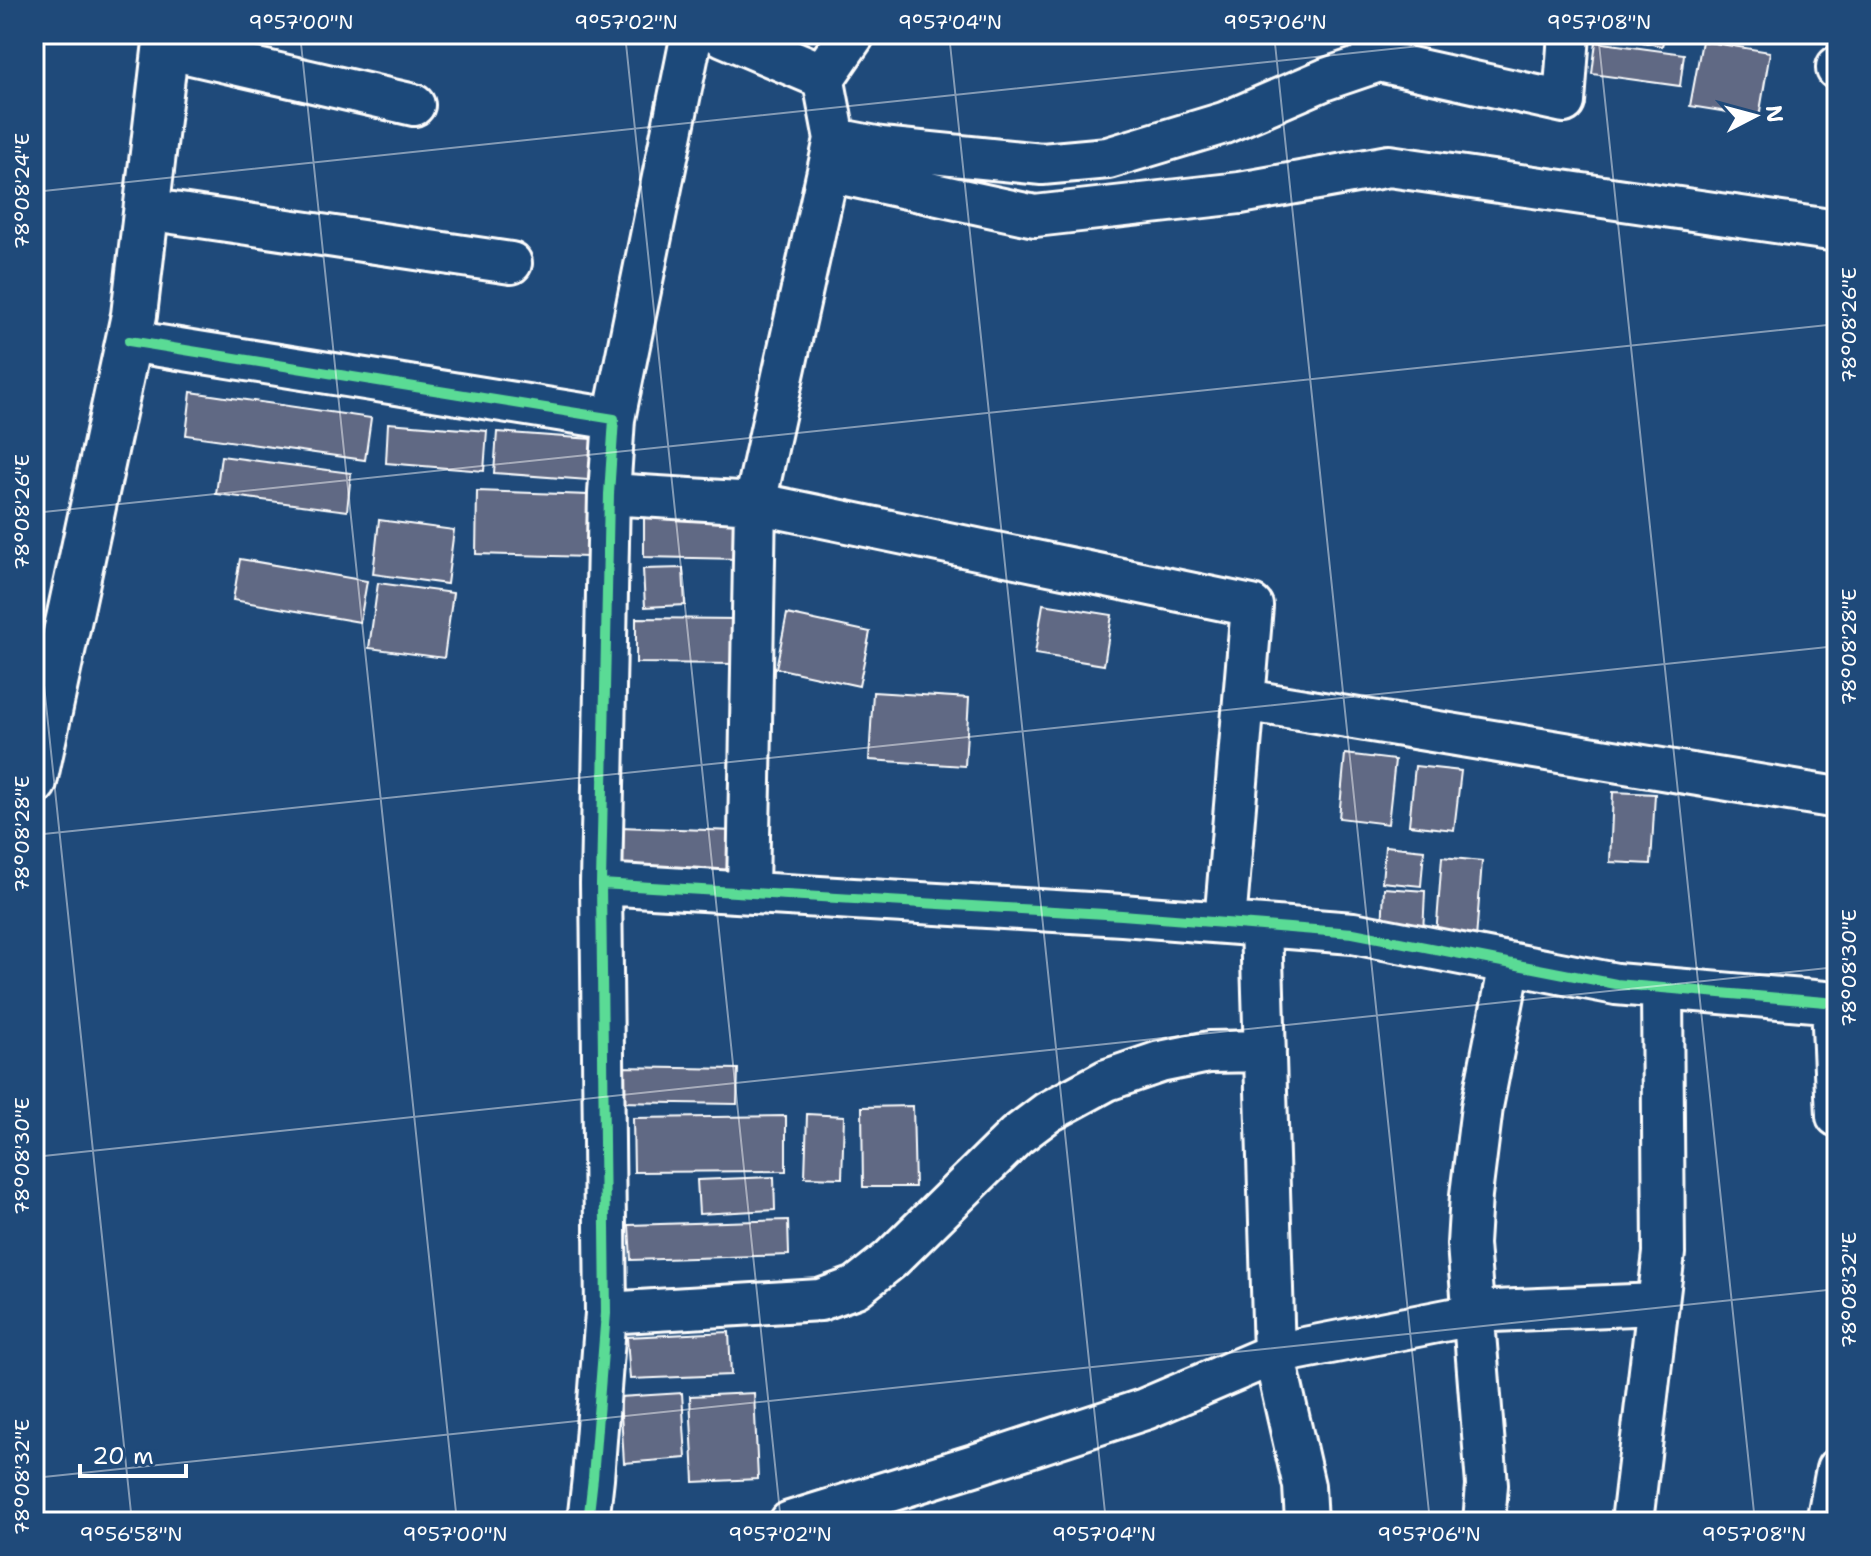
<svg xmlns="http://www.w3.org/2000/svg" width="1871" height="1556" viewBox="0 0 1871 1556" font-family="'Shantell Sans',sans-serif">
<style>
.building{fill:#616984;stroke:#fff;stroke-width:2}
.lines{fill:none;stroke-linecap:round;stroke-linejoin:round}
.street-casing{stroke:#fff;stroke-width:46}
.secondary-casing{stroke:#fff;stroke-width:50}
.street{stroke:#1f4a7a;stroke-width:40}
.secondary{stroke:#1f4a7a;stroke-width:44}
.cycleway-casing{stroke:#1f4a7a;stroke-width:15}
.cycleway{stroke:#5adb95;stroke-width:10}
.ticks{fill:none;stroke:#fff;stroke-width:2;stroke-opacity:0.45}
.neatline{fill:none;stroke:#fff;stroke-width:3}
.ticks-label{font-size:20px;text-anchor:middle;fill:#fff}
</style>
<rect width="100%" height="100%" fill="#1f4a7a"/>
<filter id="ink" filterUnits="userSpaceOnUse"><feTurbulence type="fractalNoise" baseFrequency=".0125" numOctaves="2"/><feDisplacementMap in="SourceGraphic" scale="16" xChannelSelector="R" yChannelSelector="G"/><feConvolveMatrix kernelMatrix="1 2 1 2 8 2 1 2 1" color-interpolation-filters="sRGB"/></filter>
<g filter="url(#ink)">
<path class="building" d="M 1602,34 L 1665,34 L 1662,46 Z
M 1702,41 L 1770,52 L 1759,117 L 1690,106 Z
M 1596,42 L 1684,54 L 1680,86 L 1592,74 Z
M 191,392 L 371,418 L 365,460 L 186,435 Z
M 388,423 L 487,431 L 484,471 L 386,463 Z
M 497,432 L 592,439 L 588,480 L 494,473 Z
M 221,456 L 351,473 L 347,511 L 216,494 Z
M 477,491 L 589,495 L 588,557 L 476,554 Z
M 644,513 L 741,515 L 741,559 L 644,557 Z
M 379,520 L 454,530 L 447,584 L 373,574 Z
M 240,559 L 367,581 L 360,622 L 233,600 Z
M 683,568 L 685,605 L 645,607 L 643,569 Z
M 378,583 L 453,593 L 444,658 L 369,648 Z
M 1043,604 L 1112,615 L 1104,665 L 1035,654 Z
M 787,614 L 870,632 L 859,686 L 776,668 Z
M 636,618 L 740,619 L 739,664 L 636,663 Z
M 873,692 L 969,698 L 965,766 L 869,760 Z
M 1345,754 L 1395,760 L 1388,824 L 1339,818 Z
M 1415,766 L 1461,771 L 1454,830 L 1409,825 Z
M 1613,792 L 1655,794 L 1651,864 L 1610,862 Z
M 619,827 L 736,831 L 735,879 L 618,875 Z
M 1385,846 L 1424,850 L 1421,886 L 1382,882 Z
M 1442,857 L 1482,861 L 1476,939 L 1436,936 Z
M 1384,888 L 1425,891 L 1423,933 L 1382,931 Z
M 618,1067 L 738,1069 L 737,1104 L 617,1102 Z
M 913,1106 L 915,1187 L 863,1187 L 862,1107 Z
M 807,1114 L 844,1116 L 842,1178 L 805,1177 Z
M 786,1116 L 786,1171 L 634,1172 L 633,1118 Z
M 774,1177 L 775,1210 L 699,1214 L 697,1180 Z
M 788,1220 L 789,1255 L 631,1260 L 629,1225 Z
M 729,1332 L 731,1375 L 630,1379 L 627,1337 Z
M 682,1393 L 686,1458 L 624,1463 L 620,1397 Z
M 754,1393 L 758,1479 L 694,1482 L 690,1396 Z"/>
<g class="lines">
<defs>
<path id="street" d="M 1368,34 L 1379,61 L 1564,102 L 1569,34
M 165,48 L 414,105
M 1837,69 L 1837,67
M 823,76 L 835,139 L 881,148 L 1042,164 L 1108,158 L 1224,123 L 1326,79 L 1379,61
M 828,171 L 1035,216 L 1240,193 L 1389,166 L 1837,231
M 146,209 L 511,263
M 129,341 L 614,419 L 609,494 L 601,884 L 606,1313 L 593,1478 L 588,1522
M 614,419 L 692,34
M 609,494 L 755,503 L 1252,606 L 1225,923
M 1244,700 L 1837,798
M 601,884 L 1122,915 L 1353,933 L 1616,984 L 1837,1003
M 748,891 L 755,503 L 835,139
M 1261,926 L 1274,1354 L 1304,1486 L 1306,1522
M 1832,1003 L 1837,1116
M 606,1313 L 820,1300 L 856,1287 L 890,1260 L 1016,1136 L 1048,1112 L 1107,1080 L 1160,1062 L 1209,1052 L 1265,1051
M 790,1522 L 974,1465 L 1145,1409 L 1274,1354 L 1493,1311 L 1657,1304
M 1484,1522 L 1487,1485 L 1468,1244 L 1471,1195 L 1482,1107 L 1510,964
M 1632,1522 L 1664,1253 L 1662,988
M 1827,1522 L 1837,1469"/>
<path id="secondary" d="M 724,34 L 823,76 L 852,34
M 34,782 L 134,315 L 167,34"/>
</defs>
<use href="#street" class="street-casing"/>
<use href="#secondary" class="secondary-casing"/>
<use href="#street" class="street"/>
<use href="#secondary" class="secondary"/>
<defs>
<path id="cycleway" d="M 129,341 L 614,419 L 609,494 L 601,884 L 606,1313 L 593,1478 L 588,1522
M 601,884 L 1122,915 L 1353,933 L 1616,984 L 1837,1003"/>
</defs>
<use href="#cycleway" class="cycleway-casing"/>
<use href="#cycleway" class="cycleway"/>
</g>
</g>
<path class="ticks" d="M 300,34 L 457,1522M 625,34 L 781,1522M 949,34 L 1106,1522M 1274,34 L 1430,1522M 1598,34 L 1755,1522M 34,192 L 1533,34M 34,513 L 1837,324M 34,590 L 132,1522M 34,835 L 1837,646M 34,1157 L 1837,967M 34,1478 L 1837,1289"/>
<rect width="1871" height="1556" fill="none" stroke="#1f4a7a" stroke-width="88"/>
<g transform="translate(1755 116) rotate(84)" stroke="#1f4a7a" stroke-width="6" paint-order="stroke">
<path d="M0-6L14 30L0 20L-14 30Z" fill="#ffffff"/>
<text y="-12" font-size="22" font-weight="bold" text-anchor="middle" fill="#ffffff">N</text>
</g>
<path d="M80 1464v12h106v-12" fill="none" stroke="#ffffff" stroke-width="4"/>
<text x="92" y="1464" font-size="24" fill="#ffffff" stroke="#1f4a7a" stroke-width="6" paint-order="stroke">20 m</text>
<rect x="44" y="44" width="1783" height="1468" class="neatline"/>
<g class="ticks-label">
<text x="301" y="29">9°57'00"N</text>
<text x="626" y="29">9°57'02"N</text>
<text x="950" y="29">9°57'04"N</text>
<text x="1275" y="29">9°57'06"N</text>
<text x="1599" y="29">9°57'08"N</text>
<text transform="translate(22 191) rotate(-90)" y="7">78°08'24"E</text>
<text transform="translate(1849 325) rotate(-90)" y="7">78°08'26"E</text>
<text transform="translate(22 512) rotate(-90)" y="7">78°08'26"E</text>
<text transform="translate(1849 647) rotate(-90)" y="7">78°08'28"E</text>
<text transform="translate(22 834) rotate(-90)" y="7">78°08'28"E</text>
<text transform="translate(1849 968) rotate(-90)" y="7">78°08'30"E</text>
<text transform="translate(22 1156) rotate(-90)" y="7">78°08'30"E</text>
<text transform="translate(1849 1290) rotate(-90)" y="7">78°08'32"E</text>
<text transform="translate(22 1477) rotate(-90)" y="7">78°08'32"E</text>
<text x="131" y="1541">9°56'58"N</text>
<text x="455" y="1541">9°57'00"N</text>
<text x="780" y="1541">9°57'02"N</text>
<text x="1104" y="1541">9°57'04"N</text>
<text x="1429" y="1541">9°57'06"N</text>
<text x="1754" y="1541">9°57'08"N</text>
</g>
</svg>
